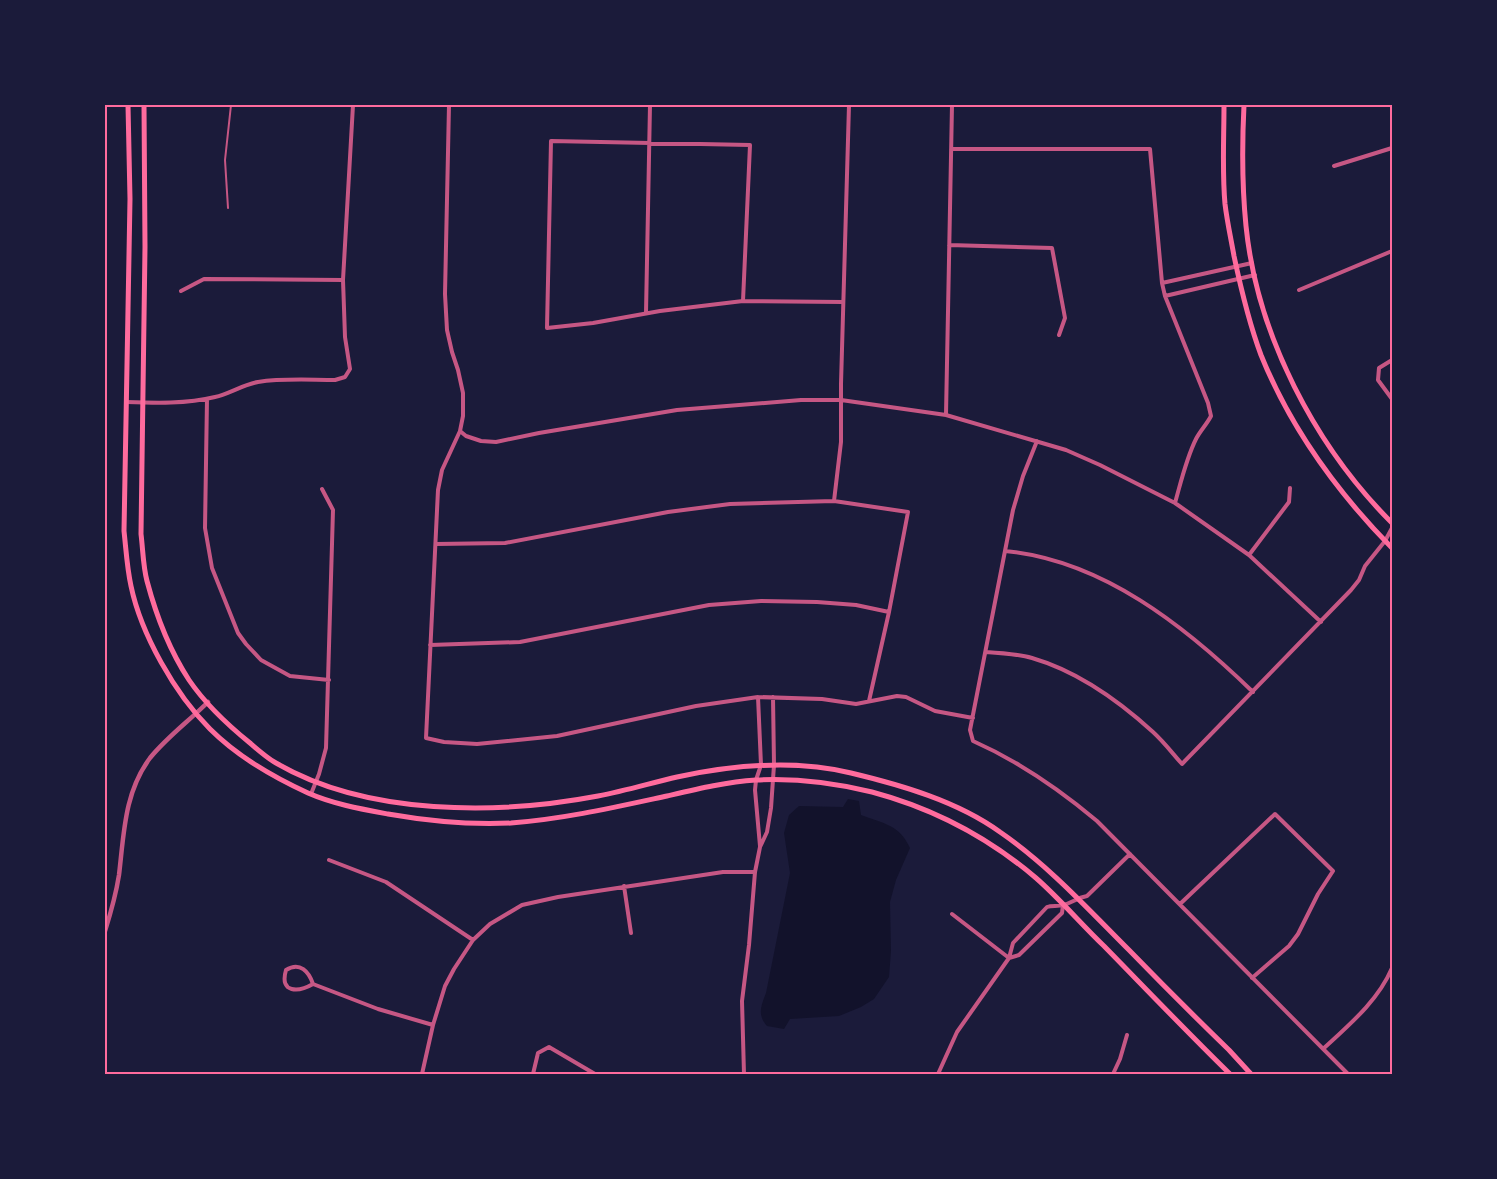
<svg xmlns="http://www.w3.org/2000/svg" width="1497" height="1179" viewBox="0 0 1497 1179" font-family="'Exo 2',sans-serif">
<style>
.water{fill:#12122b}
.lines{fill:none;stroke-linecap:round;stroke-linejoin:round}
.service{stroke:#c65784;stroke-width:2}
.minor{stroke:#c65784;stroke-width:4}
.tertiary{stroke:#c65784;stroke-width:4.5}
.secondary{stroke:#ff6b9d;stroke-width:5}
.neatline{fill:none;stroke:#ff6b9d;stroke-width:2}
</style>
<rect width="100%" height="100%" fill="#1b1b3a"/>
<path class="water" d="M 848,799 L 859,801 L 861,815 C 884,824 899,824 910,848 L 896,880 L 890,902 L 891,951 L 889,977 L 874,999 L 861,1007 L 839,1016 L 790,1019 L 784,1029 L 767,1026 C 757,1015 761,1006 766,993 L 790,873 L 784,833 L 789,815 L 799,806 L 843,807 Z"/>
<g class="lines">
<path class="service" d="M 228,208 L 225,160 L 231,105"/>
<path class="minor" d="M 449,105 L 445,294 L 447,330 L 452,352 L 458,370 L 463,393 L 463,416 L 460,431 L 442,470 L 438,490 L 426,738 L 444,742 L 477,744 L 557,736 L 696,706 L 758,697 L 822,699 L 856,704 L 897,696 L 906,697 L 935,711 L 973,718
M 951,149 L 1150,149 L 1162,283 L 1165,296 L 1208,403 L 1211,416 C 1207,424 1200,431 1196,439 C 1186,459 1181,482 1175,503
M 1334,166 L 1392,148
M 949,245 L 1052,248 L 1065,318 L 1059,335
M 1162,283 L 1252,263
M 1299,290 L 1392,251
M 181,291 L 204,279 L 343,280
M 1165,296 L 1255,275
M 743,301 L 750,145 L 551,141 L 547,328 L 593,323 L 660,311 L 743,301 L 843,302
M 646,313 L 650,105
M 1392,360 L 1379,368 L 1378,380 L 1392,399
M 207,399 L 205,528 L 212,568 L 238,633 L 246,644 L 261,660 L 290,676 L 329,680
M 126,402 C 156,403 186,404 215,397 C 229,394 242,385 258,382 C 283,378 310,380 335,380 L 345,377 L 350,369 L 345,337 L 343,280 L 353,105
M 946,415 L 952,105
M 460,431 L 466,436 L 481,441 L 496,442 L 539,433 L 677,410 L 801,400 L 841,400 L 946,415 L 1066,450 L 1100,465 L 1175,503 L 1249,555 L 1321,622
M 1037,441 L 1023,476 L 1013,510 L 970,730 L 973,741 C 1018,761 1059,789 1097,821 L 1348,1074
M 834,501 L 841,442 L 841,384 L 849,105
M 436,544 L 505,543 L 668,512 L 730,504 L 834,501 L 908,512 L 889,612 L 869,701
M 1005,551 C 1102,560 1185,626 1253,692
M 1249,555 L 1289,502 L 1290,488
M 430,645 L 520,642 L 709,605 L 761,601 L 817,602 L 856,605 L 889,612
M 986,652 C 1002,653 1018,654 1032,658 C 1077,671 1119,701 1153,732 C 1164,742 1173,754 1182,764 L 1351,590 L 1359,580 L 1365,566 L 1385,541 L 1392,528
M 758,697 L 761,765 L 756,780 L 755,790 L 760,846
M 311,794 L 319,774 L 326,748 L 333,510 L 322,489
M 329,860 L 386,882 L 473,940
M 624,886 L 631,933
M 1180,904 L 1275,814 L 1333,871 L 1318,894 L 1298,934 L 1289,946 L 1252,978
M 952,914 L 1009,958
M 1009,958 L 1019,955 L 1062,913 L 1063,905
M 313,984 C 299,992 279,994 286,970 C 300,961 309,972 313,984 L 378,1009 L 433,1025
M 1323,1049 C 1349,1025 1378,1001 1392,968
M 422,1074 L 433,1025 L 445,986 L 454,969 L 473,940 L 490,924 L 522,905 L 558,897 L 723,872 L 755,872
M 533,1074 L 538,1053 L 549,1047 L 595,1074
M 744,1074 L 742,1001 L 749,945 L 755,872 L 760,847 L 767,832 L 771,808 L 774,765 L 773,697
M 938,1074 L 957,1032 L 1009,958 L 1013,943 L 1047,907 C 1052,905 1058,907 1063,905 C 1072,903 1076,898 1087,896 L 1130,854
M 1113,1074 L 1120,1059 L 1127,1035"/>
<path class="tertiary" d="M 105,931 C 111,912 116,894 119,875 C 124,834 124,793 150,758 C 167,737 189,721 208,702"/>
<path class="secondary" d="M 128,105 L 130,199 L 124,531 C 126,549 127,568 131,586 C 141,634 175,694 210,729 C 237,756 273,777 308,793 C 333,804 361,809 388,814 C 428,821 470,825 511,823 C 564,819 616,807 667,796 C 697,789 726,782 756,780 C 794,778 835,783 872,792 C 932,808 989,838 1036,878 C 1060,899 1081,924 1104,946 C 1146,989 1187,1032 1230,1074
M 144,105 L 145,247 L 141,534 C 143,550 143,566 147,581 C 156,615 170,651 189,680 C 204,702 229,726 250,743 C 258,750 267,758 276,763 C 367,816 498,815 598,796 C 625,791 651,783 677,777 C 733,765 794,759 851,773 C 901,785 957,801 1000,832 C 1048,865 1088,909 1129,950 C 1162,984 1195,1017 1229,1050 L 1251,1074
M 1224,105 C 1224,138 1222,171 1225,204 C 1227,221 1231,239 1234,256 C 1241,289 1249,323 1261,355 C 1290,427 1338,493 1392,548
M 1244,105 C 1242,145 1242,186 1246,226 C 1257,335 1315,446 1392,523"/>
</g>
<rect width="1497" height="1179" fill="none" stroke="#1b1b3a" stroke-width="212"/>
<rect x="106" y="106" width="1285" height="967" class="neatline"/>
</svg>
